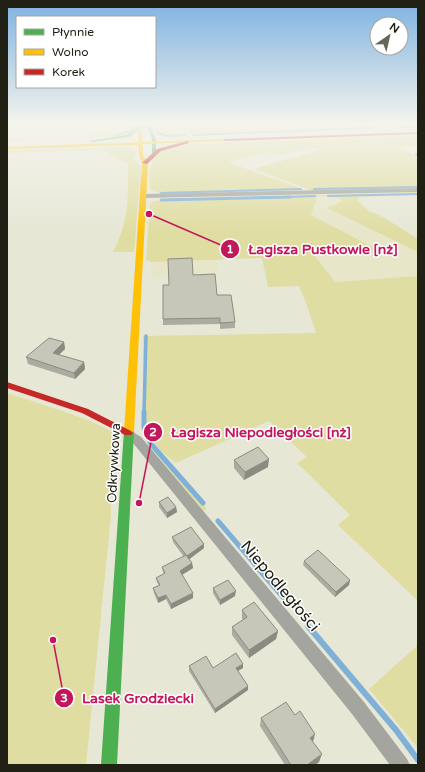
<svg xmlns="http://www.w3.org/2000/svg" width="425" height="772" viewBox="0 0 425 772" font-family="'Varela Round',sans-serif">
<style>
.built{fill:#e7e6c9}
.green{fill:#e0dda2}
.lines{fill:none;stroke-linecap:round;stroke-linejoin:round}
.stream-far4{stroke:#7fb0d7;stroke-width:2}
.stream-far3{stroke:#7fb0d7;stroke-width:3}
.stream-far2{stroke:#7fb0d7;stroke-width:3.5}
.stream-far1{stroke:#7fb0d7;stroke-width:5}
.stream{stroke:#7fb0d7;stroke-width:6}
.street{fill:#a5a59f;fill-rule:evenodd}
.fast{fill:#4caf50;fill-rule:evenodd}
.slow{fill:#ffc107;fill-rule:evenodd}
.jam{fill:#c62828;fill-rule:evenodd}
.wall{fill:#abab9f}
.shaded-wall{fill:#8b8b82}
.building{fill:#c7c7b9;stroke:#8b8b82}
.labels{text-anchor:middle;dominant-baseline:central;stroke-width:3;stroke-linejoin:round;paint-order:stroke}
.street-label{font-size:13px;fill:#212015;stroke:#fff}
.near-street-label{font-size:16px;fill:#212015;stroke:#fff}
.leader{fill:none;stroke:#c2185b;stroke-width:1.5}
.callout-dot{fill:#c2185b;stroke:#fff;stroke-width:1.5}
.mark-label{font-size:12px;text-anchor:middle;font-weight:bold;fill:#fff}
.callout-label{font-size:14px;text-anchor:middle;font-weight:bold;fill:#c2185b;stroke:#fff;stroke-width:3;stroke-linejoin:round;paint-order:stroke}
</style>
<rect width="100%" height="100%" fill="#e7e7d6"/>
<path class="built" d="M 331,196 L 342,200 L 341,202 L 328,208 L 418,252 L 418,276 L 335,282 L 314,255 L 379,251 L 310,215 L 317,197 Z
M 216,259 L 218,275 L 151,278 L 151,262 Z"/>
<path class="green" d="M 134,124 L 139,124 L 138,128 L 124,135 L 110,137 L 7,141 L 7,139 C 31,138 120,139 134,124 Z
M 154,124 L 158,124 L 162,130 L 185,135 L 185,137 L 158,135 L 155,133 Z
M 163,124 L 243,124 L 252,129 C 232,133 177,140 163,124 Z
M 284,124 L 291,124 L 287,125 L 295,130 L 348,127 L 358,124 L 371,124 L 375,126 L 367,129 L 193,136 L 193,135 L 239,132 Z
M 418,135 L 418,144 L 401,148 L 418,157 L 418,188 L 313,191 L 254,169 L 319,150 L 313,147 L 278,155 L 268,152 L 227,162 L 303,189 L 301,190 L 163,194 L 151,190 C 147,180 150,159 160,152 C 165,149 173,147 178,145 Z
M 118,147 L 128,147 L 137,150 L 134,159 L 141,167 L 134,252 L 113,252 C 129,222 128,198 128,164 C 124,159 120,161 116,158 C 110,154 108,151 100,150 L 7,153 L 7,150 Z
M 418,192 L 418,195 L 360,197 L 358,201 L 369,211 L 383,217 L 418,239 L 418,252 L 327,208 L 341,202 L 341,199 L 331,196 L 317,197 L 311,215 L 380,251 L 314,255 L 335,282 L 418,276 L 418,601 L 338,525 L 350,515 L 297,463 L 307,457 L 269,421 L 176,463 L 161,451 L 143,430 L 143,336 L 316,333 L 306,303 L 299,286 L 268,287 L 262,258 L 151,262 L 146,260 L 150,204 L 153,201 Z
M 7,393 C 24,399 112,424 117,437 C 122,450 113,462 111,475 C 110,488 111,502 111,515 L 86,765 L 7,765 Z
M 146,437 L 207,509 L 203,511 L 143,438 Z
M 418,645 L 418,748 L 369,689 Z"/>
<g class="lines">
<path class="stream-far4" d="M 400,127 L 418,126
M 158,133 L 166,136 L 186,135
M 116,135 L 133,130 L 138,124
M 193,135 L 372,128
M 314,189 L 418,187
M 161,193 L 301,189
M 328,196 L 418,194
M 252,198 L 315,196"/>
<path class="stream-far3" d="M 161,200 L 290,197"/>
<path class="stream-far2" d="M 144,413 L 146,336"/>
<path class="stream-far1" d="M 144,412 L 144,428 L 151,444 L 203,503
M 218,521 L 260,570"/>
<path class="stream" d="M 259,569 L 288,602
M 308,626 L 396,730 L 418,760"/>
<path class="street" d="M 415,153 L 418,153 L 418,157 L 415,155 Z
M 418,188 L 418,192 L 143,198 L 140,196 L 143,194 Z
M 128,429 L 141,437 L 364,702 L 407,759 L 410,765 L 390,765 L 352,714 L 133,443 L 123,433 L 124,430 Z"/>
<path class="fast" d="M 143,124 L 150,124 L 156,139 L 156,154 L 152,153 L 152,139 L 147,126 L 129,137 L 91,142 L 89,141 L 126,135 Z
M 129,428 L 132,429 L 134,431 L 117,765 L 101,765 L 124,431 L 126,429 Z"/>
<path class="slow" d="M 140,130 L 142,131 L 143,142 L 225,139 L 227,140 L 225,141 L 143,144 L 143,155 L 148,163 L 134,431 L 132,433 L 126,433 L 124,431 L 142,163 L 139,155 L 138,145 L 7,149 L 7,147 L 138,142 L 138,131 Z"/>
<path class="jam" d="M 418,132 L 418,134 L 225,141 L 223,140 L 225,139 Z
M 187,141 L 189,142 L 189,143 L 161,151 L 147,164 L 142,163 L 157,149 Z
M 7,382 L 88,409 L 131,431 L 133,433 L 131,435 L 125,435 L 82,413 L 7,388 Z"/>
</g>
<path class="wall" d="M 193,275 L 217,295 L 235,322 L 235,328 L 220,329 L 220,324 L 163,325 L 163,319 L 169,285 Z
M 64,342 L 65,349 L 59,355 L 84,362 L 85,369 L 75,379 L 28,364 L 26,357 Z
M 234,460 L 268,467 L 244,480 L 234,468 Z
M 159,502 L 176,507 L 177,512 L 167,518 L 159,507 Z
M 172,537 L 204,544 L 204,548 L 189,559 L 192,563 L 193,568 L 182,575 L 193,598 L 171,609 L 166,599 L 158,603 L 154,593 L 153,588 L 159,586 L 157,582 L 156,578 L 164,574 L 163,572 L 162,567 L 184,557 L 173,542 Z
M 304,561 L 350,580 L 349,585 L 335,597 L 303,565 Z
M 213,588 L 235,596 L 220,605 L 213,593 Z
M 242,610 L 278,631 L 276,639 L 249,658 L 232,635 L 232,627 L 243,620 L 242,618 Z
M 243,664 L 243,668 L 238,671 L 248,686 L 248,690 L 215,713 L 189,671 L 189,666 L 213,668 Z
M 261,718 L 313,742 L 319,762 L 315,765 L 285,765 L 260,726 Z"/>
<path class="shaded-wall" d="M 64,342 L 65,349 L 54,359 L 53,353 Z
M 84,362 L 85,369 L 75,379 L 74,373 Z
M 269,459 L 268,467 L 244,480 L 245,472 Z
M 176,507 L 177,512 L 167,518 L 167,513 Z
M 204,544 L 204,548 L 187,561 L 187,556 Z
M 192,563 L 193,568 L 180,576 L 180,571 Z
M 350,580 L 349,585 L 335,597 L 336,592 Z
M 236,591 L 235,596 L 220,605 L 220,600 Z
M 193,593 L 193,598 L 171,609 L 171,604 Z
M 166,595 L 166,599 L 158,603 L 158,598 Z
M 278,631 L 276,639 L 249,658 L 249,650 Z
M 243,664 L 243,668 L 236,672 L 236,668 Z
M 248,686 L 248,690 L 215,713 L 215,709 Z
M 315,734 L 313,742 L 310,738 Z
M 322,754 L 319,762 L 315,765 L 307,765 Z"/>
<path class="building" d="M 192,258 L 193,275 L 215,274 L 217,295 L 231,295 L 235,322 L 220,323 L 220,318 L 163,319 L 163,285 L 169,285 L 168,259 Z
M 49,338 L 64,342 L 53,353 L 84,362 L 74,373 L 26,357 Z
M 258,447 L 269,459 L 245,472 L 234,460 Z
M 168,497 L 176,507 L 167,513 L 159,502 Z
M 191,527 L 204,544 L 187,556 L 172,537 Z
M 318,550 L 350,580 L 336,592 L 304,561 Z
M 186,555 L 192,563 L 180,571 L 193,593 L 171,604 L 166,595 L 158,598 L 153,588 L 160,585 L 156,578 L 165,573 L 162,567 Z
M 228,580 L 236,591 L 220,600 L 213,588 Z
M 254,602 L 278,631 L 249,650 L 232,627 L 247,617 L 242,610 Z
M 236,653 L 243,664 L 236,668 L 248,686 L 215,709 L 189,666 L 206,656 L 213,668 Z
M 286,702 L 295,715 L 300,711 L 315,734 L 310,738 L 322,754 L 307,765 L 291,765 L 261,718 Z"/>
<linearGradient id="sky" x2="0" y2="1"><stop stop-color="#7eb2e1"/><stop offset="0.53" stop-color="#f4f4ed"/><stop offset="1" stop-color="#f4f4ed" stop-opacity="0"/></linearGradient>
<rect width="425" height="232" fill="url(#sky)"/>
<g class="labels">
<g class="street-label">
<text transform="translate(114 463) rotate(-87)">Odkrywkowa</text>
</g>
<g class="near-street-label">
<text transform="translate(280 586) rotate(50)">Niepodległości</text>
</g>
</g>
<path class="leader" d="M149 214L230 249M139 503L153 432M53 640L64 698"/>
<g class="callout-dot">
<circle cx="149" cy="214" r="4"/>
<circle cx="139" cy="503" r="4"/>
<circle cx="53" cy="640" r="4"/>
<circle cx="230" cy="249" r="10"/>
<circle cx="153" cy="432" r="10"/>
<circle cx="64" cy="698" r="10"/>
</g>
<g class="mark-label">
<text x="230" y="253">1</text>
<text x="153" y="436">2</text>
<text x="64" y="702">3</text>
</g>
<g class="callout-label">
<text x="323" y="254">Łagisza Pustkowie [nż]</text>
<text x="261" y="437">Łagisza Niepodległości [nż]</text>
<text x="138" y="703">Lasek Grodziecki</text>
</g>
<rect width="425" height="772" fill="none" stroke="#212015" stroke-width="16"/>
<rect x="16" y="16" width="140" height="72" fill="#ffffff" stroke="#a6a6a1"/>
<rect x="24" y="29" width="20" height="6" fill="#4caf50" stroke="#a6a6a1"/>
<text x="52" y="36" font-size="12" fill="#212015">Płynnie</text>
<rect x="24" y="49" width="20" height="6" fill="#ffc107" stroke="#a6a6a1"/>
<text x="52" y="56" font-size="12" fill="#212015">Wolno</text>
<rect x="24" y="69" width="20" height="6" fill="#c62828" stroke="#a6a6a1"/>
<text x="52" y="76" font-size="12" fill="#212015">Korek</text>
<g transform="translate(389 36) rotate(34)"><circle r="19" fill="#ffffff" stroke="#a6a6a1"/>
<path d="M0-3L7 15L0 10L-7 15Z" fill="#666659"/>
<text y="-6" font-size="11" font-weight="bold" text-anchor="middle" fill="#212015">N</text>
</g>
</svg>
